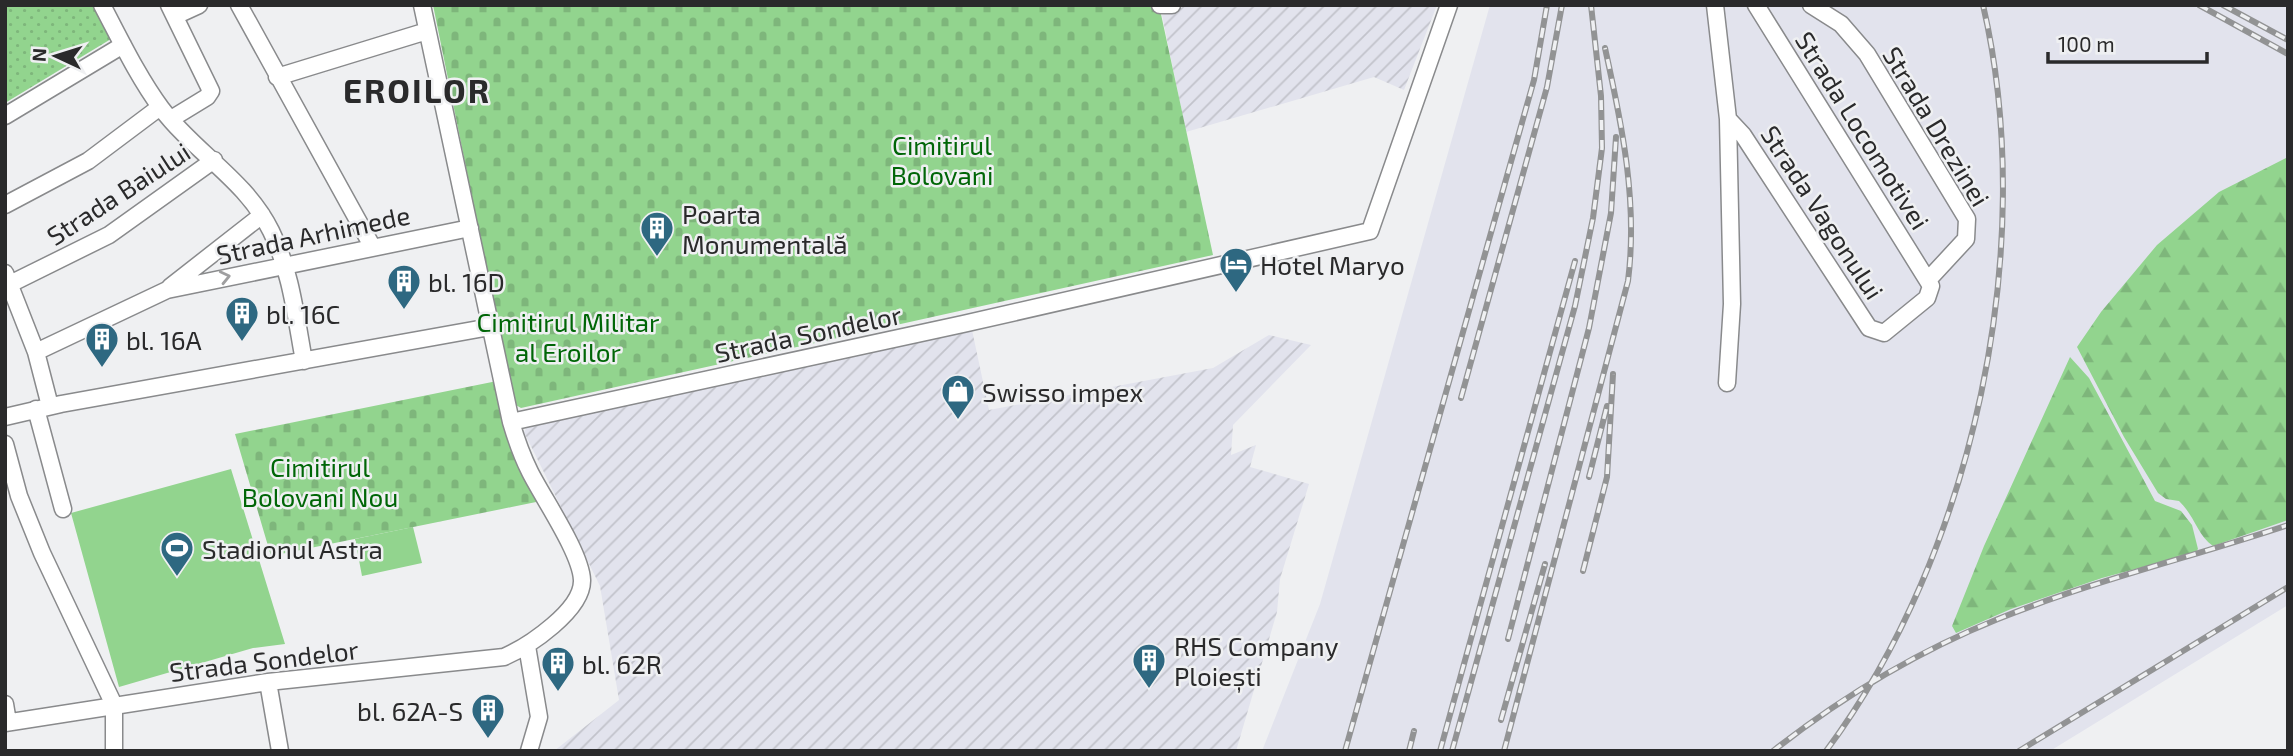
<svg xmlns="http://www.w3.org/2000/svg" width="2293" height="756" viewBox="0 0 2293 756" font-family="'Exo 2',sans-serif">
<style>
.industrial{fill:url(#industrial-furrows)}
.built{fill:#e2e3ed}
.grass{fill:#92d48e}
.forest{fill:url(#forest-firs)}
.cemetery{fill:url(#cemetery-stones)}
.park{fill:url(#park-dots)}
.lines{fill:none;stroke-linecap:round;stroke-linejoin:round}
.minor-casing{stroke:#898a8c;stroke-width:19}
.minor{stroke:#fff;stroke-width:16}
.rail-casing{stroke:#929394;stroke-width:6}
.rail{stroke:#eff0f2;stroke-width:3.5;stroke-dasharray:10;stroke-linecap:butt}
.oneway{stroke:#9f9fa0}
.labels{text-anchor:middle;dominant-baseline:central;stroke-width:5;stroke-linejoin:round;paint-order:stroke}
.street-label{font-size:26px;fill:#2a2a2b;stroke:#eff0f2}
.park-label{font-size:26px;fill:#006607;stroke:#eff0f2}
.poi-label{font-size:26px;fill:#2a2a2b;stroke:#eff0f2;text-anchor:start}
.district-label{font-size:33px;font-weight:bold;letter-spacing:2px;fill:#2a2a2b;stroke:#eff0f2}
</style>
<defs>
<pattern id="industrial-furrows" width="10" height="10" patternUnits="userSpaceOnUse" patternTransform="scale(1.75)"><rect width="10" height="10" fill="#e2e3ed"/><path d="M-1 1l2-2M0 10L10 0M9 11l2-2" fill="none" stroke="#c2c3cb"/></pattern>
<pattern id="forest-firs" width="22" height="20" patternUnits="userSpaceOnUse" patternTransform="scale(1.75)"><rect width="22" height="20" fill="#92d48e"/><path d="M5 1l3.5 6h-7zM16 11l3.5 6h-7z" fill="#7eb67b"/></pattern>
<pattern id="cemetery-stones" width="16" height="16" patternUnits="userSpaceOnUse" patternTransform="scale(1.75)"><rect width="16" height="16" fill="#92d48e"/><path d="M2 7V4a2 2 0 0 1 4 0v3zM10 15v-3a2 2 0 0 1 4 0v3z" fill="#7eb67b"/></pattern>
<pattern id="park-dots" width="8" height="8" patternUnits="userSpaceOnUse" patternTransform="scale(1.75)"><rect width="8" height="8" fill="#92d48e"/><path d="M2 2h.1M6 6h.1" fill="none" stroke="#7eb67b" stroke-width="1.8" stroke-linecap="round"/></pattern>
</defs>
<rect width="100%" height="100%" fill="#eff0f2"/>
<path class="industrial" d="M 1188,5 L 1437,5 L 1404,90 L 1374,77 L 1186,132 L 1162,15 Z
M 972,330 L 989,410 L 1213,368 L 1269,335 L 1311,345 L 1233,425 L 1231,455 L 1256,445 L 1250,467 L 1309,484 L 1280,579 L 1277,612 L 1236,751 L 554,751 L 619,700 L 600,586 L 524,432 L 531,421 Z"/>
<path class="built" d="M 1490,5 L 2288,5 L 2288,605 L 2050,751 L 1262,751 L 1320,604 Z"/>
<path class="grass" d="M 231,469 L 285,644 L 253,648 L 119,687 L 71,513 Z
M 413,527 L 422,563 L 362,576 L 355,539 Z"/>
<path class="forest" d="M 2288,157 L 2288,520 L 2213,546 C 2197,535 2195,516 2179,501 L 2166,499 L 2158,493 L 2124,437 L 2077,347 L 2101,312 L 2157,245 L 2219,192 Z
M 2070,357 L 2089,378 L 2155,501 L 2181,511 L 2192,525 L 2198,549 L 2195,553 L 2102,578 L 2011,609 L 1956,633 L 1952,626 L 1984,546 Z"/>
<path class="cemetery" d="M 433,5 L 1159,5 L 1213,255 L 521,408 L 514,404 Z
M 497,381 L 511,447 L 541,501 L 271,556 L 235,434 Z"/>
<path class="park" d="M 5,5 L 94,5 L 111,39 L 5,103 Z"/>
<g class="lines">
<defs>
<path id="minor" d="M 102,5 C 120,39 138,77 161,108 C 194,152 246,180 271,231 C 291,271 296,318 304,361
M 169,5 L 211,91 L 207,97 L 171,119
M 239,5 L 372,246
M 1160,5 L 1172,5
M 1715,5 L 1728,119 L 1732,304 L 1727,383
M 1811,5 L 1841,24 L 1867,54 L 1967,219 L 1966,239 L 1928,280
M 175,16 L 199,5
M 277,77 L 427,31
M 5,116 L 123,45
M 1728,119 L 1743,135 L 1869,328 L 1884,333 L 1927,298 L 1931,286 L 1756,5
M 5,205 L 88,161 L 160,107
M 5,273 L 36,352 L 50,406
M 10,284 L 109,235 L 214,160
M 170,287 L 262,215
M 36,352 L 167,290 L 470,228
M 36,409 L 63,509
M 5,417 L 61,404 L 490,327
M 511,422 L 963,324 L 1370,231 L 1449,5
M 5,444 L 19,496 L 42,553 L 114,705 L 114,751
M 527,646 L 539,717 L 529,751
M 268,682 L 280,751
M 5,704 L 8,722
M 5,723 L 268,682 L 504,657 C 529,646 583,610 582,580 C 581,553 543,498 530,472 C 522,456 516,439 511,422 L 422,5"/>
</defs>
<use href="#minor" class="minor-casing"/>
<use href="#minor" class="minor"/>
<defs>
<path id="rail" d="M 2199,5 L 2288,54
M 2223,5 L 2288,40
M 1461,398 L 1547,87 L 1562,5
M 1589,477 L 1607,406
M 1583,571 L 1607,477 L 1613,374
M 1508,639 L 1589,328 L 1611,213 L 1616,137
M 1501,720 L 1545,564
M 1345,751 L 1534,80 L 1547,5
M 1409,751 L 1414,731
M 1440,751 L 1575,261
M 1452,751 L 1575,306 L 1593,218 L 1602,148 L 1601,96 L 1591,5
M 1504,751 L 1628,281 C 1638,202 1622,125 1605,48
M 1773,751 C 1842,697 1916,652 1998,619 C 2092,581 2192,557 2288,525
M 1826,751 C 1974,553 2039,246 1983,5
M 2019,751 L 2288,587"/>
</defs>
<use href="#rail" class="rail-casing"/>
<use href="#rail" class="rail"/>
</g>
<defs><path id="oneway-chevron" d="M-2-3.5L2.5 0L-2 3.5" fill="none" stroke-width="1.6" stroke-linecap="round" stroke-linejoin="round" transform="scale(1.75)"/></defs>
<use class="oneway" href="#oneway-chevron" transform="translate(225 277) rotate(-13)"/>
<defs>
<symbol id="building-pin" viewBox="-11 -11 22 30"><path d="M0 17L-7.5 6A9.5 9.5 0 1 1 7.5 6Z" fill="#2e6881" stroke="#eff0f2"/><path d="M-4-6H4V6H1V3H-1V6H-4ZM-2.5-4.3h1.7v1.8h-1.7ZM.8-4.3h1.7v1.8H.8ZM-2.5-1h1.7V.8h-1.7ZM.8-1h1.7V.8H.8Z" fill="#fff"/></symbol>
<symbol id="hotel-pin" viewBox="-11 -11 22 30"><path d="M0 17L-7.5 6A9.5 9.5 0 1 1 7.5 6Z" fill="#2e6881" stroke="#eff0f2"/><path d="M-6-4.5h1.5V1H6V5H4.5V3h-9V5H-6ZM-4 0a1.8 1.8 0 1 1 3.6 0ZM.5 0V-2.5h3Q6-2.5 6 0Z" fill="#fff"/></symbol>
<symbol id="shop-pin" viewBox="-11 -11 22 30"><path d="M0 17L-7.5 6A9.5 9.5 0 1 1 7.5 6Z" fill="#2e6881" stroke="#eff0f2"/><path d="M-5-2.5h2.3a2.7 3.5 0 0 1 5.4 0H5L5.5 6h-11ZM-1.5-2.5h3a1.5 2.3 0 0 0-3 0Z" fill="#fff"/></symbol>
<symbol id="stadium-pin" viewBox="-11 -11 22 30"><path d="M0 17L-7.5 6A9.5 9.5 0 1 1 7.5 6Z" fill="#2e6881" stroke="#eff0f2"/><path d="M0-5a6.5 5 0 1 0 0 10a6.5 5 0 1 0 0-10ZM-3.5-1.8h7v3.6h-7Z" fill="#fff"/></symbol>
</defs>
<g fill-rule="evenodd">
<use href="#building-pin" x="638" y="209" width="38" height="52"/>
<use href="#hotel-pin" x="1217" y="245" width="38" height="52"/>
<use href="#building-pin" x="385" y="262" width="38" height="52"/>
<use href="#building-pin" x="223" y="294" width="38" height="52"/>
<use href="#building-pin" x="83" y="320" width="38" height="52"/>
<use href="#shop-pin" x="939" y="372" width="38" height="52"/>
<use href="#stadium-pin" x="158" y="529" width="38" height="52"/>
<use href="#building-pin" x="1130" y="641" width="38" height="52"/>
<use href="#building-pin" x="539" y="644" width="38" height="52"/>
<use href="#building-pin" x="469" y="691" width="38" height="52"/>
</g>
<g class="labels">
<g class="street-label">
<text transform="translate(1937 126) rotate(59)">Strada Drezinei</text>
<text transform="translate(1863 130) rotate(58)">Strada Locomotivei</text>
<text transform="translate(118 193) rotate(-33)">Strada Baiului</text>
<text transform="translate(1823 212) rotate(57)">Strada Vagonului</text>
<text transform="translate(313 234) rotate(-12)">Strada Arhimede</text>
<text transform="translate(808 333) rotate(-12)">Strada Sondelor</text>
<text transform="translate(264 660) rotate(-7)">Strada Sondelor</text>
</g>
<g class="park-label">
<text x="942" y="144">Cimitirul<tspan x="942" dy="30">Bolovani</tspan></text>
<text x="568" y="321">Cimitirul Militar<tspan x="568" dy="30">al Eroilor</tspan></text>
<text x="320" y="466">Cimitirul<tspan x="320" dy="30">Bolovani Nou</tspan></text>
</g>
<g class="poi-label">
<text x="682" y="213">Poarta<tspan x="682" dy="30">Monumentală</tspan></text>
<text x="1260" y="264">Hotel Maryo</text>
<text x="428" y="281">bl. 16D</text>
<text x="266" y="313">bl. 16C</text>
<text x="126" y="339">bl. 16A</text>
<text x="982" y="391">Swisso impex</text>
<text x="202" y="548">Stadionul Astra</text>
<text x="1174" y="645">RHS Company<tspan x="1174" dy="30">Ploiești</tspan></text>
<text x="582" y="663">bl. 62R</text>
<text x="463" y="710" text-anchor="end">bl. 62A-S</text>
</g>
<g class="district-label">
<text x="417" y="90">EROILOR</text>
</g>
</g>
<rect width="2293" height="756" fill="none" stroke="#2a2a2b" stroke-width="14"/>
<g transform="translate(56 56) rotate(274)" stroke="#eff0f2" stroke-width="5" paint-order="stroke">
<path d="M0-5L12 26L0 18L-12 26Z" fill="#2a2a2b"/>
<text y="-10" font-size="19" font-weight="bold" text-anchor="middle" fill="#2a2a2b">N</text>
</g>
<path d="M2048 52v10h159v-10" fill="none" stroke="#2a2a2b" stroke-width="3.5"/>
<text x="2058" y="52" font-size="21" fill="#2a2a2b" stroke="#eff0f2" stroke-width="5" paint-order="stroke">100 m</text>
</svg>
